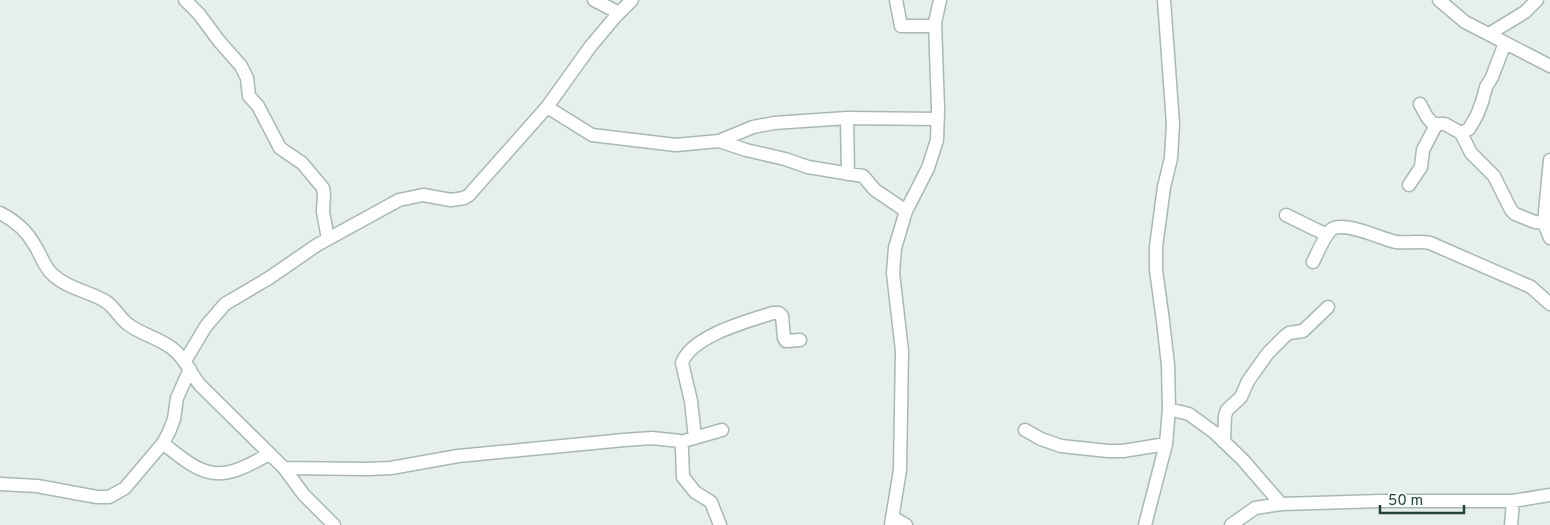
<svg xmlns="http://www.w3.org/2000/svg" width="1550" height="525" viewBox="0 0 1550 525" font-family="Overpass,sans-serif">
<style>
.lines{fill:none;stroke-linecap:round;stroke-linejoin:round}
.street-casing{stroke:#a8b8b2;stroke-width:15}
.street{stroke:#fff;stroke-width:12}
</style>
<rect width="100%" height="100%" fill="#e6efeb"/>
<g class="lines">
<defs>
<path id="street" d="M 185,0 L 199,14 L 219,41 L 241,66 L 247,78 L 249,96 L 258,106 L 280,148 L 302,163 L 323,188 L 324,194 L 323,212 L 328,239
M 594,0 L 619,13
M 896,0 L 901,26 L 935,26
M 1439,0 L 1465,22 L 1550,66
M 1489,34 L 1525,12 L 1537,0
M 1420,104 L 1427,117 L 1433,124 L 1445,124 L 1461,133 L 1471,153 L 1494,176 L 1511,210 L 1515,214 L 1535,222 L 1544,223
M 547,107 L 592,135 L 676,145 L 719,141 L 753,127 L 774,123 L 847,118 L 938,119
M 847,118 L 848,174
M 1461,133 L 1469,129 L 1477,115 L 1482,102 L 1486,87 L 1492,77 L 1505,43
M 719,141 L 746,150 L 785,159 L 808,167 L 863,176 L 875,190 L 906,211
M 1550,160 L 1544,223 L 1550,238
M 1409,185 L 1421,167 L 1423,150 L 1436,125
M 0,213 C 14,220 26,230 34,244 C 40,253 43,264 51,273 C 66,288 88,291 105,301 C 115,307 120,319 129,325 C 143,335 159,338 173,349 C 186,359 190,373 200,385 L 284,468 L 367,469 L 391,468 L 458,456 L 624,440 L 652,438 L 680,441 L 682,449 L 683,477 L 695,492 L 711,502 L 720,525
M 1286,215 L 1327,235
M 1313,262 C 1317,254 1325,234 1332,229 C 1346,221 1381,239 1396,242 C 1407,243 1419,241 1430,243 L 1531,287 L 1550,304
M 185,361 L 206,326 L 225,304 L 269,278 L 317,245 L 399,200 L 423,195 L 451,200 L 464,198 L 469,195 L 547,107 L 590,47 L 616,16 L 632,0
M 1169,409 L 1189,414 L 1215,433 L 1243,460 L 1281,504
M 1025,430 L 1041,439 L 1061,446 L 1108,451 L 1123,451 L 1166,444
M 695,438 L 691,401 L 682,363 C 691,336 748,321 773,313 L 779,313 L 782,316 L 784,338 L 786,341 L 800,340
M 687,440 L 722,430
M 1224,442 L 1225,416 L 1227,410 L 1241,397 L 1248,381 L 1268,353 L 1285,336 L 1289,333 L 1303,331 L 1328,307
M 163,443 C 206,479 219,483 269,454
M 284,468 L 304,495 L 334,525
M 0,484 L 37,486 L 97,497 L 109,497 L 125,488 L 163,443 L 169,432 L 174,419 L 177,398 L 190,369
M 892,517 L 906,525
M 891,525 L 900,470 L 902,351 L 893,273 L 895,248 L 906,211 L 928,168 L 937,140 L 938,108 L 935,23 L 940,0
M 1145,525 L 1166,444 L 1169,409 L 1168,365 L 1163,321 L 1156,270 L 1156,247 L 1164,187 L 1171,158 L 1173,124 L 1164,0
M 1231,525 L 1255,508 L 1281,504 L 1382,501 L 1513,501 L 1550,495
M 1511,525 L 1513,501"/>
</defs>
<use href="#street" class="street-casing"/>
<use href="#street" class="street"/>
</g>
<path d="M1380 505v8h84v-8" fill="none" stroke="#24423a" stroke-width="2.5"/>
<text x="1388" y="505" font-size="15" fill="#24423a" stroke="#f7fbf9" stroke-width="4" paint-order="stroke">50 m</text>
</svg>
